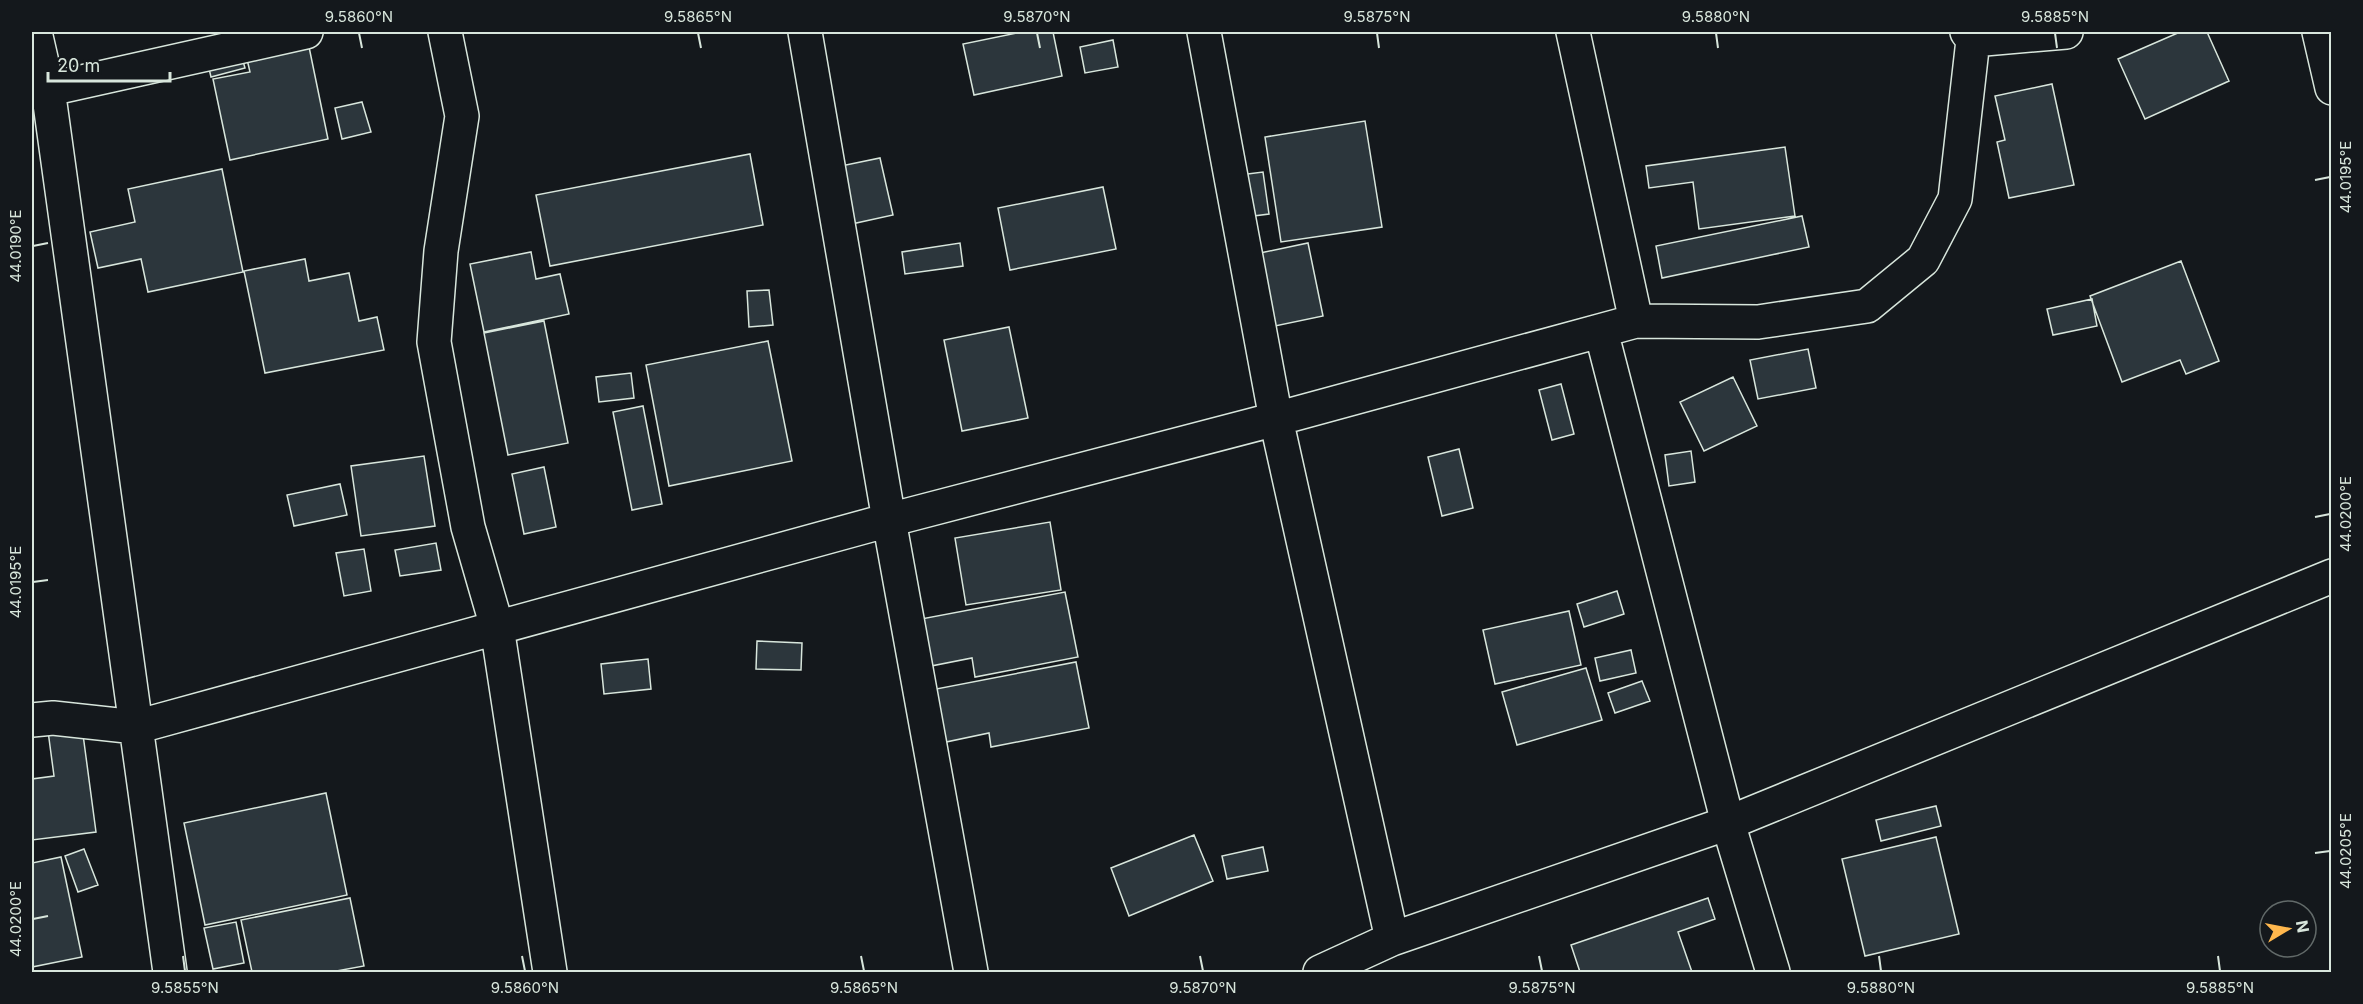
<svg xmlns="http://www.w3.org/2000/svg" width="2363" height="1004" viewBox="0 0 2363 1004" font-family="Inter,sans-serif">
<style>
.building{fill:#2c363c;stroke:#d8e6dc;stroke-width:1.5}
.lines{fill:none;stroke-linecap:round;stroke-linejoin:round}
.minor-casing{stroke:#d8e6dc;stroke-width:36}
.minor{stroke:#14181c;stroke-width:33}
.ticks{fill:none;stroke:#d8e6dc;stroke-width:2}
.neatline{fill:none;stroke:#d8e6dc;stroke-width:2}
.ticks-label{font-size:15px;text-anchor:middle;fill:#d8e6dc}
</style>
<rect width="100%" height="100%" fill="#14181c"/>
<path class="building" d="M 1022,32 L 1053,32 L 1062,76 L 974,95 L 963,44 Z
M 2180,32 L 2207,32 L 2229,81 L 2145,119 L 2118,59 Z
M 1113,40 L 1118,67 L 1085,73 L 1080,47 Z
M 308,42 L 328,139 L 230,160 L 213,79 L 250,72 L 246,55 Z
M 239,47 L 245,68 L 211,77 L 206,56 Z
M 2052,84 L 2074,185 L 2009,198 L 1997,142 L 2005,140 L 1995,96 Z
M 362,102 L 371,132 L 342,139 L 335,108 Z
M 1365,121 L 1382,227 L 1281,242 L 1265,137 Z
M 1785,147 L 1795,216 L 1699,229 L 1693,182 L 1649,188 L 1646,166 Z
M 750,154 L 763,225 L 550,266 L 536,195 Z
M 880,158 L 893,215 L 847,225 L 836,167 Z
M 222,169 L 243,272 L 148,292 L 141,259 L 98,268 L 90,232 L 135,222 L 128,189 Z
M 1263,172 L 1269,214 L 1230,219 L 1224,177 Z
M 1103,187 L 1116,249 L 1010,270 L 998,208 Z
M 1802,216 L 1809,247 L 1662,278 L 1656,246 Z
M 960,243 L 963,266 L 905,274 L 902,252 Z
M 1308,243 L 1323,316 L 1251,331 L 1236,258 Z
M 531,252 L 536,279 L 560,274 L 569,314 L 484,332 L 470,264 Z
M 305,259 L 309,281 L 349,273 L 359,321 L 377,317 L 384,350 L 265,373 L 244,271 Z
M 2181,261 L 2219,361 L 2186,374 L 2180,360 L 2122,382 L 2090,296 Z
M 769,290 L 773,325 L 749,327 L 747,291 Z
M 2092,299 L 2097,326 L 2053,335 L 2047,309 Z
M 544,321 L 568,443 L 508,455 L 484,333 Z
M 1009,327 L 1028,418 L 962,431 L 944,340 Z
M 768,341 L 792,461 L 669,486 L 646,365 Z
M 1808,349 L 1816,388 L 1758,399 L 1750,360 Z
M 631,373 L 634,398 L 599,402 L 596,377 Z
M 1733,377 L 1757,426 L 1704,451 L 1680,402 Z
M 1561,384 L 1574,434 L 1552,440 L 1539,390 Z
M 643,406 L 662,504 L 632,510 L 613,412 Z
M 1459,449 L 1473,508 L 1442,516 L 1428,457 Z
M 1691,451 L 1695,482 L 1669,486 L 1665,455 Z
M 424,456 L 435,526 L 361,536 L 351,466 Z
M 544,467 L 556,527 L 524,534 L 512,474 Z
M 340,484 L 347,515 L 294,526 L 287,495 Z
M 1050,522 L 1061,590 L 966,605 L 955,538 Z
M 436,543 L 441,570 L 400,576 L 395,550 Z
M 364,549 L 371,591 L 344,596 L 336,553 Z
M 1617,591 L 1624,614 L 1584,627 L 1577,604 Z
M 1065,592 L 1078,657 L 975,677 L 972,658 L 931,666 L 921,619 Z
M 1569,611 L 1581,665 L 1495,684 L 1483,630 Z
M 757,641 L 802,643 L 801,670 L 756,669 Z
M 1631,650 L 1636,673 L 1600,681 L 1595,658 Z
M 648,659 L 651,689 L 604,694 L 601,664 Z
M 1076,662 L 1089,728 L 991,747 L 989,733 L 946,742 L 936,689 Z
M 1586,668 L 1602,720 L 1517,745 L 1502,692 Z
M 1642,681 L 1650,701 L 1615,713 L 1608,693 Z
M 82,727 L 96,832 L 32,840 L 32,779 L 54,776 L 48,731 Z
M 326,793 L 347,895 L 205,925 L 184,823 Z
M 1936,806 L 1941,826 L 1881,841 L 1876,820 Z
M 1194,835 L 1213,881 L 1129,916 L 1111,868 Z
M 1936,837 L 1959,934 L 1865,956 L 1842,859 Z
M 1263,847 L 1268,871 L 1227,879 L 1222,856 Z
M 84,849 L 98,885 L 78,892 L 65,856 Z
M 61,857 L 82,957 L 32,967 L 32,863 Z
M 350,898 L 364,966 L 331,972 L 252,972 L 241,920 Z
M 1708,898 L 1715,919 L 1678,932 L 1692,972 L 1580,972 L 1571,945 Z
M 236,922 L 244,963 L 213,969 L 204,928 Z"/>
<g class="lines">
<defs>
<path id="minor" d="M 35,32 L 48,89 L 170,972
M 445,32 L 462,116 L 441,251 L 434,342 L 468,527 L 497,627 L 550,972
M 805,32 L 889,520 L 971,972
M 1204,32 L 1276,419 L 1392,939
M 1573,32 L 1636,321
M 1967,32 L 1973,40 L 2066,32
M 2319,32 L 2332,88
M 32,93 L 306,32
M 1601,331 L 1728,823 L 1773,972
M 32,720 L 53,718 L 136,727 L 889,520 L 1276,419 L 1636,321 L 1758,322 L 1867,306 L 1923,260 L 1955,199 L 1973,40
M 1320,972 L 1392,939 L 1728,823 L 2332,576"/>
</defs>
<use href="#minor" class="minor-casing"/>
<use href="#minor" class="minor"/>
</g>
<path class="ticks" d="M 359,33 L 362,48M 698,33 L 701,48M 1037,33 L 1040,48M 1377,33 L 1379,48M 1716,33 L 1718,48M 2055,33 L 2057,48M 2315,180 L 2330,177M 33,246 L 48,243M 2315,517 L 2330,514M 33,582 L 48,580M 2315,853 L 2330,851M 33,919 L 48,916M 183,956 L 185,971M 522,956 L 525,971M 861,956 L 864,971M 1200,956 L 1203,971M 1539,956 L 1542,971M 1879,956 L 1881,971M 2218,956 L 2220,971"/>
<rect width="2363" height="1004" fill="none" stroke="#14181c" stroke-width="66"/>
<g transform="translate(2288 929) rotate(80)"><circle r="28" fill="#14181c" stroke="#626a69" stroke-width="1.5"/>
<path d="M0-4.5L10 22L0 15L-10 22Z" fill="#ffb74d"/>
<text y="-9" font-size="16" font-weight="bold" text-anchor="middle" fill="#d8e6dc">N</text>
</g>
<path d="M48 72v9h122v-9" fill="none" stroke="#d8e6dc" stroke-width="3"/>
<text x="57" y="72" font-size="18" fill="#d8e6dc" stroke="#14181c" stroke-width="4.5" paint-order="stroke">20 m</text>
<rect x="33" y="33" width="2297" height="938" class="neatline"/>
<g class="ticks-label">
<text x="359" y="22">9.5860°N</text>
<text x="698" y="22">9.5865°N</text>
<text x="1037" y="22">9.5870°N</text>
<text x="1377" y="22">9.5875°N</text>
<text x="1716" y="22">9.5880°N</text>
<text x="2055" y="22">9.5885°N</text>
<text transform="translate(2346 177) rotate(-90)" y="5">44.0195°E</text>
<text transform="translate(16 246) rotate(-90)" y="5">44.0190°E</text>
<text transform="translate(2346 514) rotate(-90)" y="5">44.0200°E</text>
<text transform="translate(16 582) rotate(-90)" y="5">44.0195°E</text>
<text transform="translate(2346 851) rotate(-90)" y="5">44.0205°E</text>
<text transform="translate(16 919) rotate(-90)" y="5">44.0200°E</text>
<text x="185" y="993">9.5855°N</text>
<text x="525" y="993">9.5860°N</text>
<text x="864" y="993">9.5865°N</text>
<text x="1203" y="993">9.5870°N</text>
<text x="1542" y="993">9.5875°N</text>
<text x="1881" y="993">9.5880°N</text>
<text x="2220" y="993">9.5885°N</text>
</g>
</svg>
